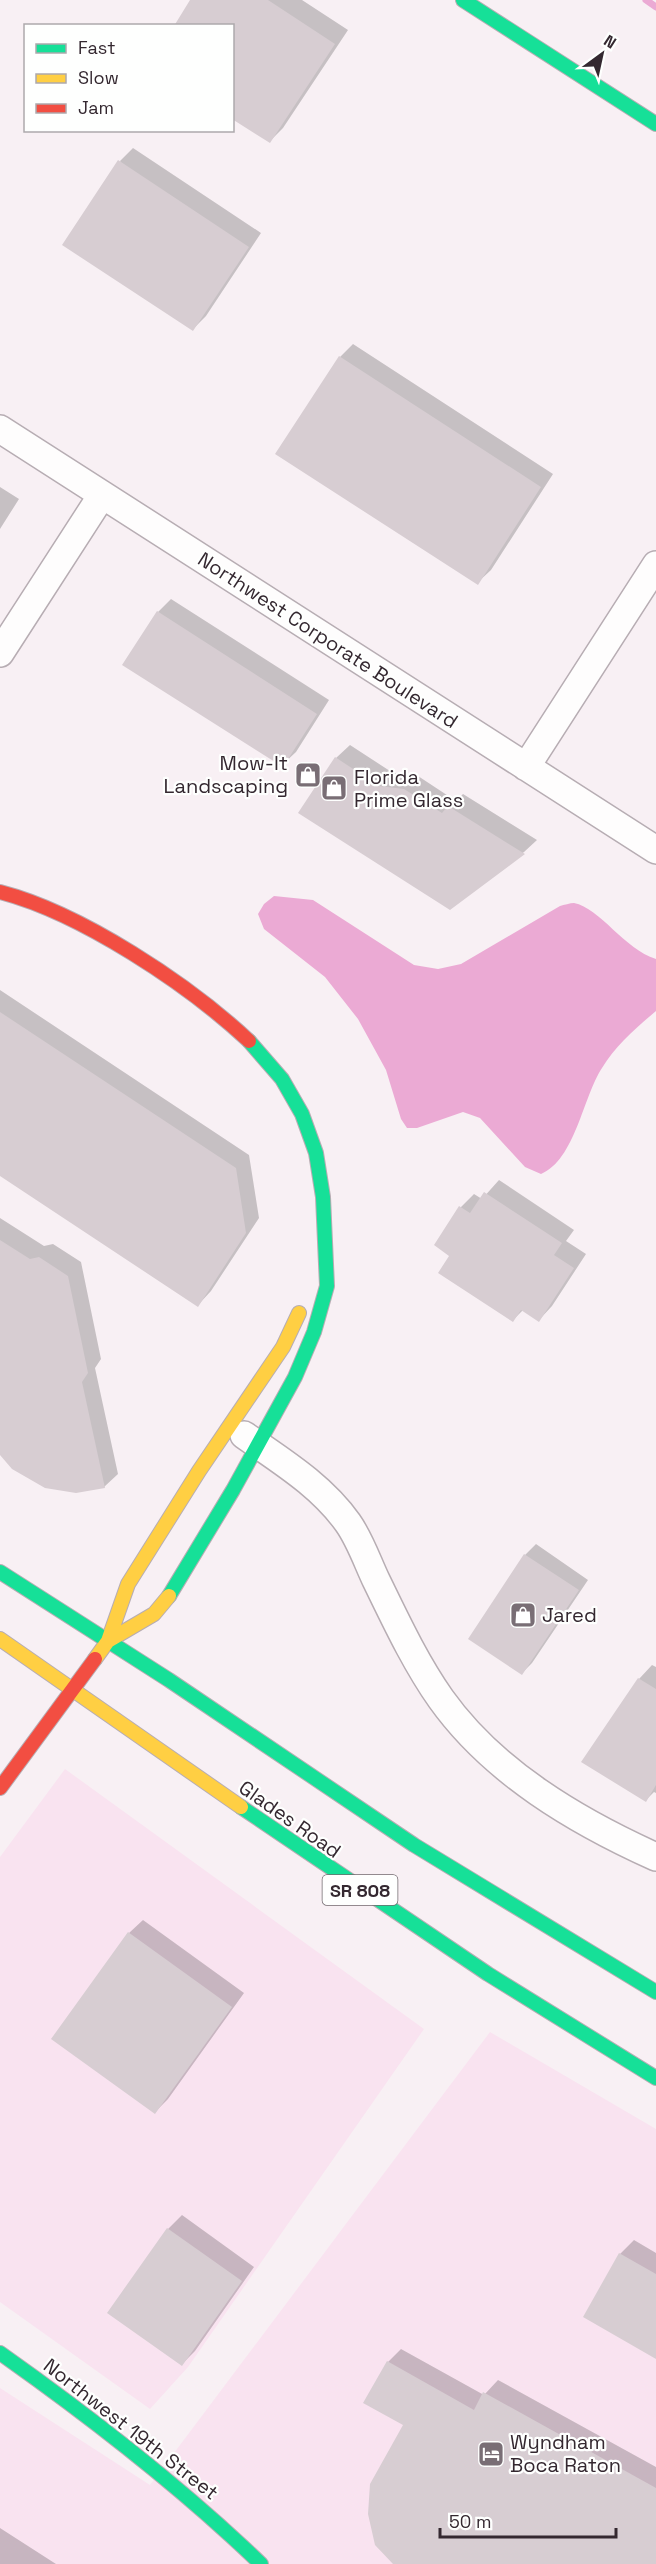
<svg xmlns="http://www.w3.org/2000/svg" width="656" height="2564" viewBox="0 0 656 2564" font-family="'Space Grotesk',sans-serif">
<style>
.built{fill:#f9e3f0}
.water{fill:#ebaad4}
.shadow{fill:#0003}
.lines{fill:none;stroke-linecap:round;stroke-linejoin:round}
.stream{stroke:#ebaad4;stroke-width:7}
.building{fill:#d7cdd2}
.street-casing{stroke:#b7adb3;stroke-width:30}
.fast-casing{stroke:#b7adb3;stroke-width:16}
.slow-casing{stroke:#b7adb3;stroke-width:16}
.jam-casing{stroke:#b7adb3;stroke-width:16}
.street{stroke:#fefdfd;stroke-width:27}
.fast{stroke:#16e098;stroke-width:14}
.slow{stroke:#ffcf43;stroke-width:14}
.jam{stroke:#f24e42;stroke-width:14}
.labels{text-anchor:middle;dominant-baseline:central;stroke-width:4.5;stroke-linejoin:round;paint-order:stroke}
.shield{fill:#fefffe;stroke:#71686e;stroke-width:1.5}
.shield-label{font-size:18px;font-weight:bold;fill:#342830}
.street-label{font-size:20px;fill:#342830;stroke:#fefffe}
.poi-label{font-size:20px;fill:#342830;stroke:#fefffe;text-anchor:start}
</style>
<rect width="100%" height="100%" fill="#f8f0f4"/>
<path class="built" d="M 65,1769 L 424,2029 L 188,2367 L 150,2409 L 0,2302 L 0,1857 Z
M 490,2032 L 656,2129 L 656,2564 L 0,2564 L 0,2388 L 150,2485 Z"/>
<path class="water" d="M 274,896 L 313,900 L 414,965 L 438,969 L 461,964 L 560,906 C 564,905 570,903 574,903 C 600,908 624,949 656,959 L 656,1011 C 636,1028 616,1045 602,1068 C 583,1097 575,1160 541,1174 L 525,1167 L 480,1118 L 463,1112 L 417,1128 L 407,1128 L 401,1119 L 386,1070 L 358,1019 L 325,977 L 264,929 L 258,914 L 264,904 Z"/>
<path class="shadow" d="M 192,0 L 302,0 L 348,30 L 283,128 L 270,141 L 232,26 Z
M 133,148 L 261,233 L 206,316 L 193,329 L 120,161 Z
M 353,344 L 553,474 L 491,570 L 477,583 L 340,357 Z
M 0,487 L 19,499 L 0,529 Z
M 171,599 L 329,700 L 296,752 L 282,765 L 158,612 Z
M 350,745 L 393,773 L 418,776 L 456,801 L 463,794 L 537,840 L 524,852 L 450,908 L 336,758 Z
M 0,990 L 249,1155 L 259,1218 L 211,1291 L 198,1305 L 0,1175 Z
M 499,1180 L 574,1230 L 566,1241 L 586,1254 L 552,1306 L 539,1320 L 523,1310 L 513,1320 L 452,1255 L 461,1207 L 474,1194 L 482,1199 Z
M 0,1218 L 44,1246 L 53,1244 L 81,1262 L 101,1359 L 95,1368 L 118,1474 L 104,1487 L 0,1452 Z
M 536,1544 L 588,1580 L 532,1663 L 522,1673 L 470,1638 L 525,1555 Z
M 652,1665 L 656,1667 L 656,1793 L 654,1792 L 646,1800 L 583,1761 L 639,1679 Z
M 143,1920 L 244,1993 L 168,2099 L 155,2112 L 129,1933 Z
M 182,2215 L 254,2267 L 195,2351 L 182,2364 L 109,2312 L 168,2229 Z
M 634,2240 L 656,2253 L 656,2357 L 620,2254 Z
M 401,2349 L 484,2395 L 498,2380 L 656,2467 L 656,2564 L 395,2564 L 405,2424 L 388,2362 Z
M 0,2528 L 56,2564 L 0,2564 Z"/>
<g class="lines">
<path class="stream" d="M 646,0 L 656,7"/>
</g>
<path class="building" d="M 190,0 L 268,0 L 335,44 L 270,143 L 232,119 L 232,26 L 174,26 Z
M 118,160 L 249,247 L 193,331 L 62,245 Z
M 339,356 L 541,487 L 478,585 L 275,454 Z
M 157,611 L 317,714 L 283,767 L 122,665 Z
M 335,757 L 379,786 L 404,789 L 442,813 L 448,806 L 525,854 L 450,910 L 298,813 Z
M 0,1012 L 236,1168 L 246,1233 L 198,1307 L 0,1176 Z
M 484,1192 L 562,1243 L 554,1255 L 574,1268 L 539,1322 L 521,1310 L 513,1322 L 438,1273 L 449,1256 L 434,1245 L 459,1206 L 470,1213 Z
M 0,1240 L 30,1259 L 39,1257 L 68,1276 L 88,1373 L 82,1382 L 105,1488 L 76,1493 L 45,1488 L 12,1469 L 0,1455 Z
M 524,1554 L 579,1590 L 522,1675 L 468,1639 Z
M 638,1678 L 656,1689 L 656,1785 L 646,1802 L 581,1762 Z
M 128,1932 L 232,2007 L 155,2114 L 51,2039 Z
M 167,2228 L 242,2281 L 182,2366 L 107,2313 Z
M 619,2253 L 656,2274 L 656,2359 L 583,2317 Z
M 387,2361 L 474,2410 L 483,2392 L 656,2488 L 656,2564 L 393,2564 L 375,2545 L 368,2514 L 370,2484 L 403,2425 L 363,2403 Z"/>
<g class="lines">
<defs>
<path id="street" d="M 0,429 L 656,850
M 0,653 L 102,495
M 526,767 L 656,565
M 244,1435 C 281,1461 321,1485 348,1523 C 360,1540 367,1561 376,1580 C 396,1621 415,1662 441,1699 C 493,1772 576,1821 656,1857"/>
<path id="fast" d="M 463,0 L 656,124
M 0,1572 L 169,1680 L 414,1845 L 656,1992
M 169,1596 L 233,1490 L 295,1377 L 314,1332 L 327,1286 L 323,1197 L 316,1153 L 302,1114 L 282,1079 L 249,1041
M 241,1807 L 488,1974 L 656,2078
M 0,2353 C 92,2418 180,2486 261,2564"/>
<path id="slow" d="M 0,1639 L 241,1807
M 108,1641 L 154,1614 L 169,1596
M 95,1659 L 108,1641 L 128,1584 L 199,1471 L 283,1347 L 299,1313"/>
<path id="jam" d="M 0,892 C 81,913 188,984 249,1041
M 0,1788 L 95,1659"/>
</defs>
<use href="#street" class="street-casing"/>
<use href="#fast" class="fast-casing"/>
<use href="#slow" class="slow-casing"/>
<use href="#jam" class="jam-casing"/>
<use href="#street" class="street"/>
<use href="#fast" class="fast"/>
<use href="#slow" class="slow"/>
<use href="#jam" class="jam"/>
</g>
<defs>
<symbol id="shop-square" viewBox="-11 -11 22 22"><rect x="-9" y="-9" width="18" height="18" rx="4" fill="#796e75" stroke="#fefffe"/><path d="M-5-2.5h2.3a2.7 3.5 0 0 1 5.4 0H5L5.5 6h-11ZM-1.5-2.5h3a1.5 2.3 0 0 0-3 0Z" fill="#fff"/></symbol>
<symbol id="hotel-square" viewBox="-11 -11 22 22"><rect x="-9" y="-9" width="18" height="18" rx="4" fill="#796e75" stroke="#fefffe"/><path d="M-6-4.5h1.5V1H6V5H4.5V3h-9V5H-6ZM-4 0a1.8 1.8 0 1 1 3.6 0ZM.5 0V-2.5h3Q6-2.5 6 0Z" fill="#fff"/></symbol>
</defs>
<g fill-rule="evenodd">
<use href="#shop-square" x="293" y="760" width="30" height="30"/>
<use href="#shop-square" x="319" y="773" width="30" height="30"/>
<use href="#shop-square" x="508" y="1600" width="30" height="30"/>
<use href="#hotel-square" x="476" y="2439" width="30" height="30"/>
</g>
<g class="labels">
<rect class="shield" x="322.5" y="1875" width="75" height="30" rx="4.5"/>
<g class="shield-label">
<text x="360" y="1890">SR 808</text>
</g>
<g class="street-label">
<text transform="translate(328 640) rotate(33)">Northwest Corporate Boulevard</text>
<text transform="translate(290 1819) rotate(35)">Glades Road</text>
<text transform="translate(131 2429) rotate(38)">Northwest 19th Street</text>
</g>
<g class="poi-label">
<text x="288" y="763" text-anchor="end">Mow-It<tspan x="288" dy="23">Landscaping</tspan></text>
<text x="354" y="777">Florida<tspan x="354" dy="23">Prime Glass</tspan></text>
<text x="542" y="1615">Jared</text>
<text x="510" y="2442">Wyndham<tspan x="510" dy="23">Boca Raton</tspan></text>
</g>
</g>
<rect x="24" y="24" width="210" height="108" fill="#fefffe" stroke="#ada9ac" stroke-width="1.5"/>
<rect x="36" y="44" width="30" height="9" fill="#16e098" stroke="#ada9ac" stroke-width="1.5"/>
<text x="78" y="54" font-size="18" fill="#342830">Fast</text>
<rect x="36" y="74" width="30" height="9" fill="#ffcf43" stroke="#ada9ac" stroke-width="1.5"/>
<text x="78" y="84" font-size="18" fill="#342830">Slow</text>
<rect x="36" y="104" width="30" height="9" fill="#f24e42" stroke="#ada9ac" stroke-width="1.5"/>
<text x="78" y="114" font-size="18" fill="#342830">Jam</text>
<g transform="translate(602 54) rotate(33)" stroke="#fefffe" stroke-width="4.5" paint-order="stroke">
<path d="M0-4.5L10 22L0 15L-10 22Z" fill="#342830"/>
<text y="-9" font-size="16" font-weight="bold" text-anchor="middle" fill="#342830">N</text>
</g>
<path d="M440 2528v9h176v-9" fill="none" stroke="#342830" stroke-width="3"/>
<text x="449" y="2528" font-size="18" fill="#342830" stroke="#fefffe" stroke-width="4.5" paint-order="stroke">50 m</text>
</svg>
